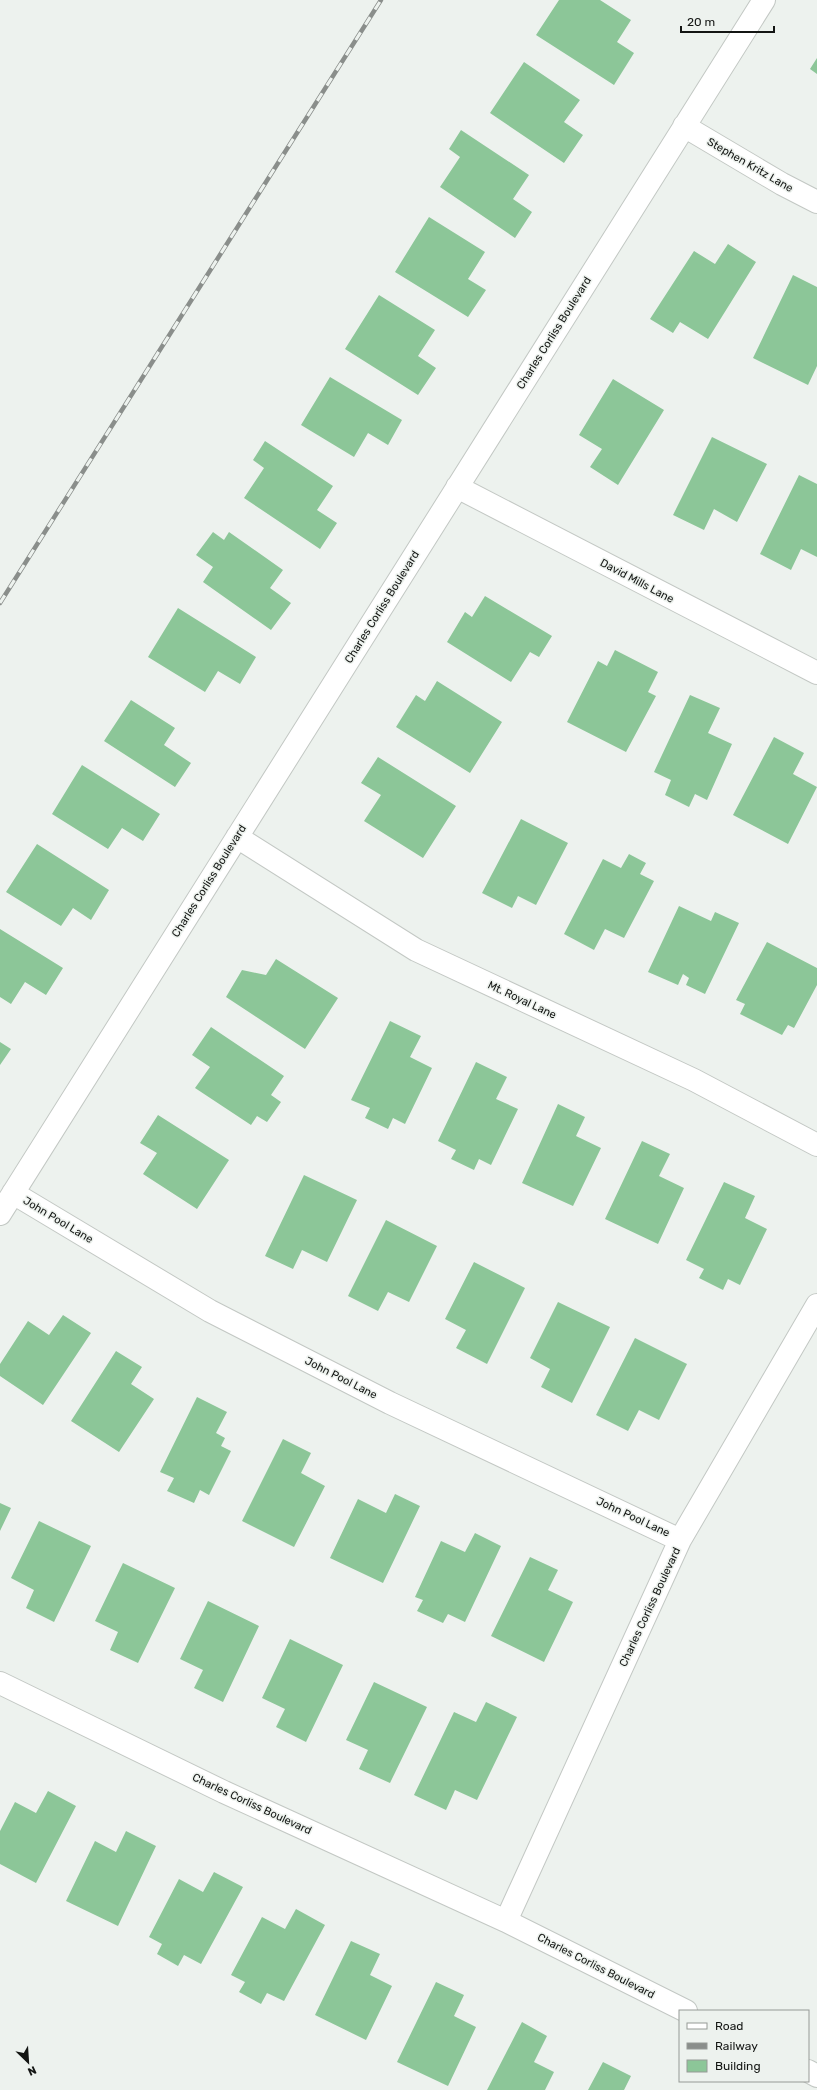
<svg xmlns="http://www.w3.org/2000/svg" width="817" height="2090" viewBox="0 0 817 2090" font-family="Rubik,sans-serif">
<style>
.building{fill:#8cc698}
.lines{fill:none;stroke-linecap:round;stroke-linejoin:round}
.minor-casing{stroke:#c3c8c4;stroke-width:24}
.minor{stroke:#fff;stroke-width:22}
.rail-casing{stroke:#8a8e8b;stroke-width:4.5}
.rail{stroke:#edf2ee;stroke-width:3;stroke-dasharray:9;stroke-linecap:butt}
.labels{text-anchor:middle;dominant-baseline:central;stroke-width:3;stroke-linejoin:round;paint-order:stroke}
.street-label{font-size:11px;fill:#131513;stroke:#edf2ee}
</style>
<rect width="100%" height="100%" fill="#edf2ee"/>
<path class="building" d="M 559,0 L 600,0 L 631,20 L 617,42 L 634,53 L 614,85 L 536,35 Z
M 817,58 L 817,74 L 810,69 Z
M 524,62 L 580,100 L 564,122 L 583,135 L 564,163 L 490,113 Z
M 461,130 L 529,175 L 513,199 L 532,212 L 515,238 L 440,187 L 460,157 L 449,149 Z
M 429,217 L 485,252 L 468,279 L 486,290 L 468,317 L 395,272 Z
M 728,244 L 756,262 L 708,339 L 680,322 L 673,333 L 650,319 L 694,251 L 715,264 Z
M 793,275 L 817,287 L 817,366 L 808,385 L 753,358 Z
M 379,295 L 435,330 L 418,356 L 436,368 L 418,395 L 345,349 Z
M 330,377 L 402,420 L 388,445 L 368,433 L 354,457 L 301,425 Z
M 613,379 L 664,410 L 618,485 L 590,467 L 602,449 L 579,435 Z
M 712,437 L 767,464 L 737,522 L 714,509 L 704,530 L 673,515 Z
M 265,441 L 333,486 L 317,510 L 337,523 L 320,549 L 244,498 L 264,468 L 253,460 Z
M 799,475 L 817,484 L 817,557 L 801,549 L 791,570 L 760,554 Z
M 213,532 L 224,540 L 229,532 L 283,570 L 270,588 L 291,603 L 271,630 L 203,582 L 213,567 L 196,555 Z
M 485,596 L 552,636 L 539,657 L 530,652 L 511,682 L 447,642 L 465,612 L 472,617 Z
M 178,608 L 256,657 L 240,684 L 218,671 L 205,692 L 148,657 Z
M 615,650 L 658,672 L 648,692 L 656,696 L 626,752 L 567,722 L 598,661 L 607,666 Z
M 437,681 L 502,722 L 470,773 L 396,727 L 416,695 L 425,701 Z
M 690,695 L 720,708 L 708,733 L 732,744 L 707,800 L 695,794 L 689,807 L 665,795 L 671,780 L 654,772 Z
M 131,700 L 175,728 L 164,745 L 191,763 L 175,787 L 104,741 Z
M 774,737 L 804,753 L 793,774 L 817,787 L 788,844 L 733,815 Z
M 378,757 L 456,806 L 423,858 L 364,821 L 381,795 L 361,783 Z
M 82,765 L 160,814 L 143,841 L 122,828 L 108,849 L 52,814 Z
M 521,819 L 568,843 L 536,905 L 518,896 L 512,908 L 482,893 Z
M 37,844 L 109,890 L 91,920 L 73,908 L 61,926 L 6,892 Z
M 629,854 L 646,863 L 640,874 L 654,881 L 624,938 L 605,929 L 594,950 L 564,934 L 603,859 L 621,868 Z
M 679,906 L 711,921 L 715,912 L 739,923 L 705,994 L 686,985 L 689,978 L 683,974 L 678,985 L 648,972 Z
M 0,929 L 63,968 L 46,995 L 25,982 L 11,1004 L 0,997 Z
M 767,942 L 817,968 L 817,985 L 794,1028 L 788,1025 L 782,1035 L 740,1014 L 745,1004 L 736,1000 Z
M 276,959 L 338,998 L 305,1049 L 226,997 L 242,970 L 266,975 Z
M 390,1021 L 421,1036 L 410,1057 L 432,1068 L 405,1124 L 393,1118 L 388,1129 L 365,1118 L 370,1108 L 351,1100 Z
M 211,1027 L 284,1076 L 271,1095 L 281,1102 L 267,1122 L 257,1116 L 251,1125 L 195,1088 L 210,1067 L 192,1055 Z
M 0,1042 L 11,1049 L 0,1065 Z
M 476,1062 L 507,1077 L 496,1099 L 518,1109 L 491,1165 L 479,1159 L 474,1170 L 451,1159 L 456,1150 L 438,1141 Z
M 558,1104 L 585,1117 L 576,1136 L 601,1148 L 573,1206 L 522,1183 Z
M 158,1115 L 229,1160 L 197,1209 L 143,1174 L 157,1153 L 140,1143 Z
M 642,1141 L 670,1154 L 659,1176 L 684,1188 L 658,1244 L 605,1219 Z
M 304,1175 L 357,1200 L 327,1262 L 302,1250 L 293,1269 L 265,1256 Z
M 724,1182 L 755,1196 L 745,1218 L 767,1229 L 740,1285 L 728,1279 L 723,1290 L 699,1278 L 704,1269 L 686,1260 Z
M 386,1220 L 437,1246 L 409,1302 L 388,1292 L 378,1311 L 348,1296 Z
M 474,1262 L 525,1288 L 487,1364 L 456,1348 L 466,1330 L 445,1319 Z
M 558,1302 L 610,1327 L 572,1403 L 541,1387 L 550,1369 L 530,1358 Z
M 63,1315 L 91,1333 L 43,1405 L 0,1376 L 0,1364 L 28,1321 L 49,1335 Z
M 635,1338 L 687,1364 L 659,1420 L 639,1410 L 628,1431 L 596,1415 Z
M 116,1351 L 142,1367 L 131,1384 L 154,1399 L 119,1452 L 71,1421 Z
M 197,1397 L 227,1412 L 216,1433 L 225,1438 L 221,1446 L 231,1451 L 209,1495 L 200,1490 L 194,1503 L 167,1491 L 174,1478 L 160,1472 Z
M 283,1439 L 311,1453 L 301,1473 L 325,1486 L 294,1547 L 242,1521 Z
M 395,1494 L 420,1506 L 383,1583 L 330,1558 L 358,1499 L 386,1513 Z
M 0,1503 L 11,1508 L 0,1531 Z
M 39,1521 L 91,1546 L 54,1622 L 26,1608 L 34,1590 L 11,1578 Z
M 475,1533 L 501,1546 L 465,1622 L 448,1614 L 443,1623 L 417,1611 L 423,1600 L 415,1597 L 441,1541 L 465,1552 Z
M 530,1557 L 558,1570 L 548,1590 L 573,1602 L 544,1662 L 491,1636 Z
M 123,1563 L 175,1588 L 138,1663 L 110,1650 L 118,1632 L 95,1621 Z
M 208,1601 L 259,1626 L 223,1702 L 194,1688 L 203,1670 L 180,1659 Z
M 290,1639 L 343,1665 L 306,1742 L 276,1727 L 285,1709 L 262,1698 Z
M 374,1682 L 427,1707 L 390,1783 L 359,1769 L 368,1750 L 346,1740 Z
M 486,1702 L 517,1717 L 477,1800 L 455,1790 L 446,1810 L 414,1795 L 454,1712 L 476,1722 Z
M 48,1791 L 76,1806 L 36,1883 L 0,1864 L 0,1831 L 15,1802 L 36,1813 Z
M 126,1831 L 156,1846 L 118,1926 L 66,1901 L 95,1841 L 116,1852 Z
M 214,1872 L 243,1887 L 201,1964 L 184,1955 L 178,1966 L 157,1954 L 162,1944 L 149,1937 L 179,1879 L 203,1892 Z
M 296,1909 L 325,1925 L 284,2001 L 267,1993 L 261,2004 L 239,1992 L 245,1982 L 231,1975 L 262,1917 L 285,1929 Z
M 351,1941 L 380,1954 L 370,1975 L 392,1986 L 366,2040 L 315,2015 Z
M 436,1982 L 464,1995 L 454,2016 L 476,2027 L 448,2086 L 397,2062 Z
M 522,2022 L 547,2036 L 534,2062 L 554,2072 L 545,2090 L 487,2090 Z
M 603,2062 L 631,2076 L 624,2090 L 588,2090 Z"/>
<g class="lines">
<defs>
<path id="minor" d="M 684,126 L 782,184 L 817,202
M 457,487 L 817,673
M 237,837 L 416,950 L 694,1080 L 817,1145
M 13,1193 L 210,1311 L 390,1403 L 680,1540
M 0,1214 L 764,0
M 0,1683 L 224,1792 L 506,1921 L 686,2011
M 506,1921 L 680,1540 L 817,1305
M 808,2071 L 817,2076"/>
</defs>
<use href="#minor" class="minor-casing"/>
<use href="#minor" class="minor"/>
<defs>
<path id="rail" d="M 0,603 L 381,0"/>
</defs>
<use href="#rail" class="rail-casing"/>
<use href="#rail" class="rail"/>
</g>
<g class="labels">
<g class="street-label">
<text transform="translate(750 165) rotate(30)">Stephen Kritz Lane</text>
<text transform="translate(554 333) rotate(-58)">Charles Corliss Boulevard</text>
<text transform="translate(637 581) rotate(28)">David Mills Lane</text>
<text transform="translate(382 607) rotate(-58)">Charles Corliss Boulevard</text>
<text transform="translate(209 881) rotate(-58)">Charles Corliss Boulevard</text>
<text transform="translate(522 1000) rotate(25)">Mt. Royal Lane</text>
<text transform="translate(58 1220) rotate(31)">John Pool Lane</text>
<text transform="translate(341 1378) rotate(27)">John Pool Lane</text>
<text transform="translate(633 1517) rotate(25)">John Pool Lane</text>
<text transform="translate(650 1607) rotate(-65)">Charles Corliss Boulevard</text>
<text transform="translate(252 1804) rotate(25)">Charles Corliss Boulevard</text>
<text transform="translate(596 1966) rotate(27)">Charles Corliss Boulevard</text>
</g>
</g>
<rect x="679" y="2010" width="130" height="72" fill="#edf2ee" stroke="#969a96"/>
<rect x="687" y="2023" width="20" height="6" fill="#ffffff" stroke="#969a96"/>
<text x="715" y="2030" font-size="12" fill="#131513">Road</text>
<rect x="687" y="2043" width="20" height="6" fill="#8a8e8b" stroke="#969a96"/>
<text x="715" y="2050" font-size="12" fill="#131513">Railway</text>
<rect x="687" y="2060" width="20" height="12" fill="#8cc698" stroke="#969a96"/>
<text x="715" y="2070" font-size="12" fill="#131513">Building</text>
<g transform="translate(28 2062) rotate(155)" stroke="#edf2ee" stroke-width="3" paint-order="stroke">
<path d="M0-3L7 15L0 10L-7 15Z" fill="#131513"/>
<text y="-6" font-size="11" font-weight="bold" text-anchor="middle" fill="#131513">N</text>
</g>
<path d="M681 26v6h93v-6" fill="none" stroke="#131513" stroke-width="2"/>
<text x="687" y="26" font-size="12" fill="#131513" stroke="#edf2ee" stroke-width="3" paint-order="stroke">20 m</text>
</svg>
